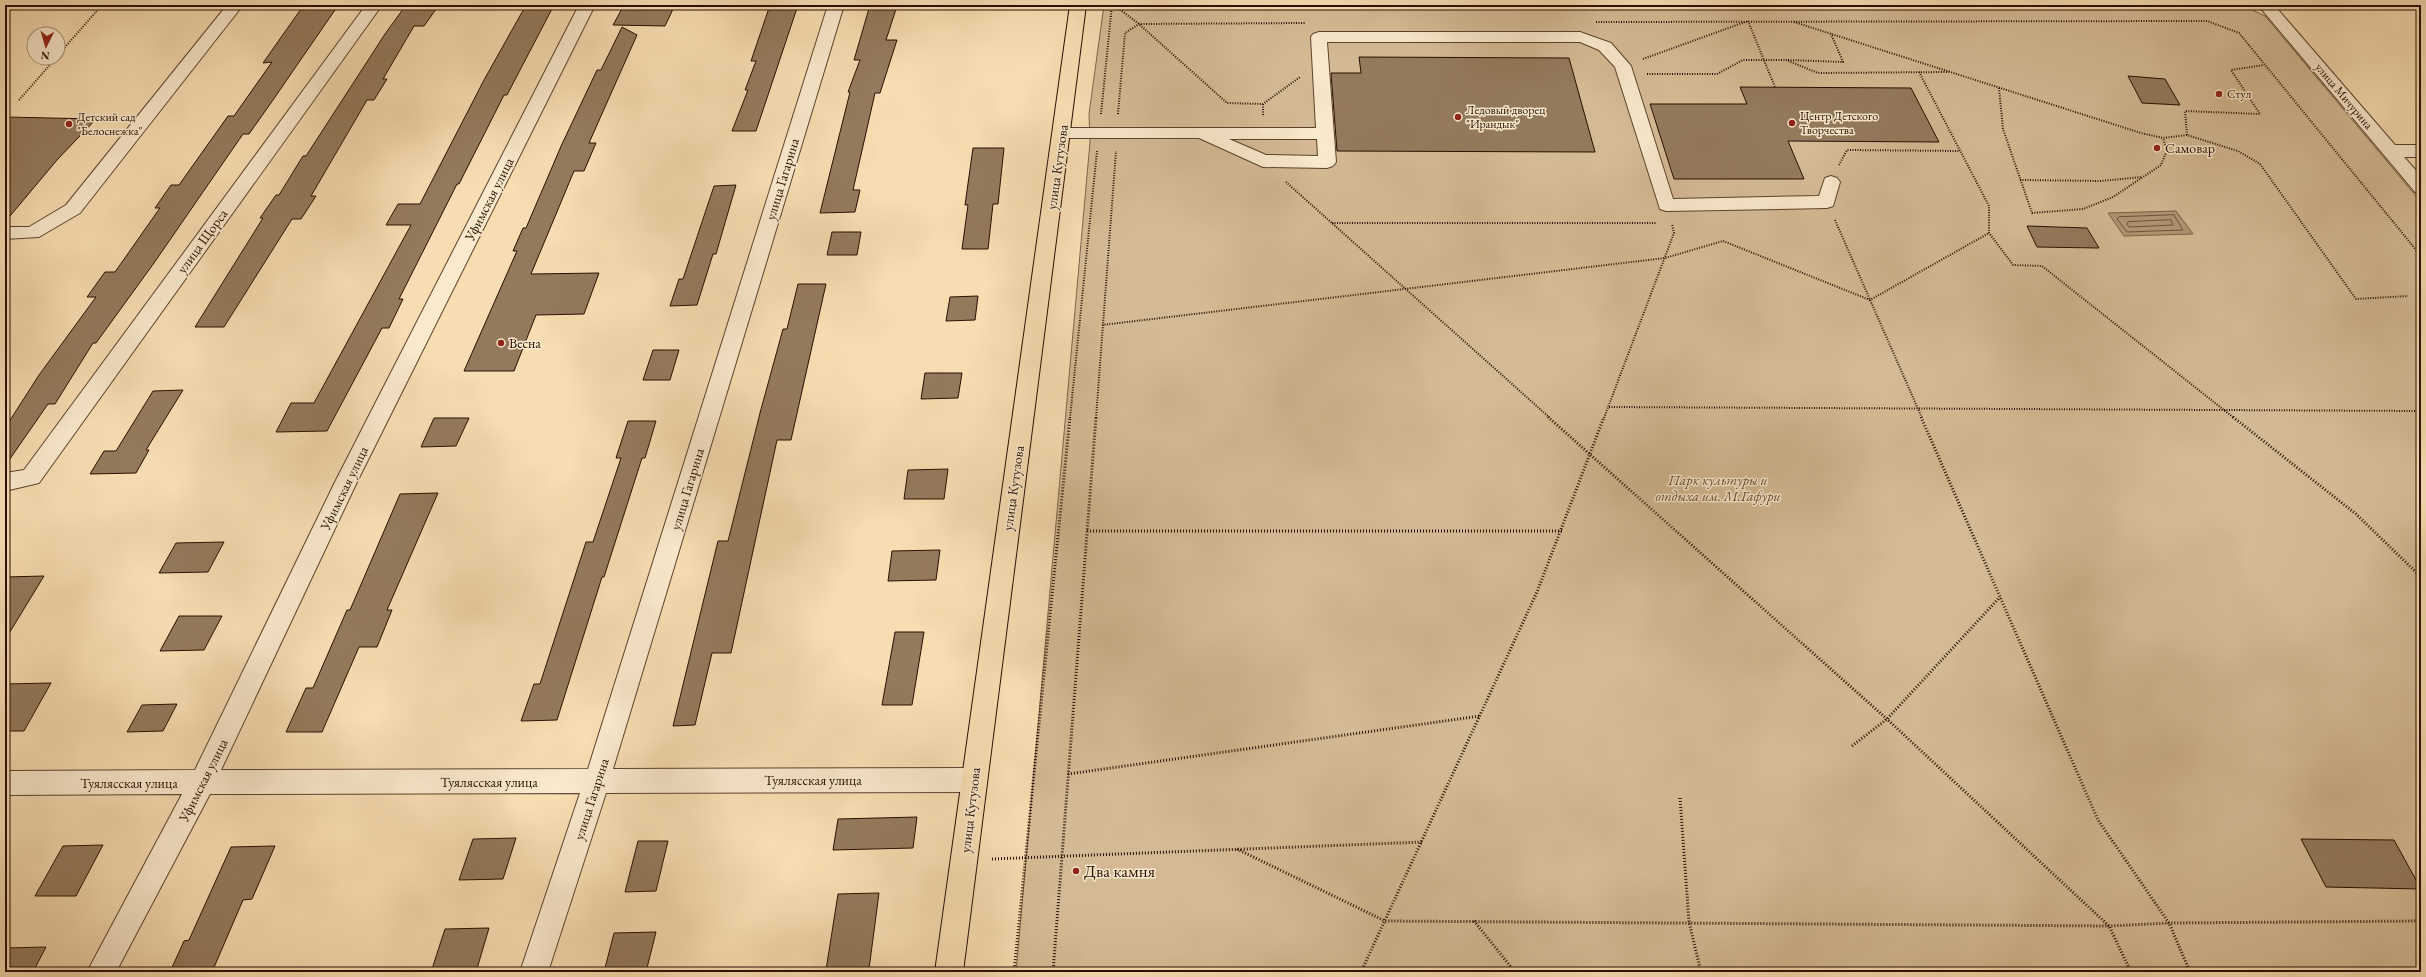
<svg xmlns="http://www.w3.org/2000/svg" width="2426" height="977" viewBox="0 0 2426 977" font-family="'EB Garamond',serif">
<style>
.green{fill:#d4ba94;stroke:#7e644a}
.water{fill:#b19775;stroke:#7a6146}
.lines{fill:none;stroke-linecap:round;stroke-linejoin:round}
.shore{stroke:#6c533a;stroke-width:1}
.building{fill:#947a5d;stroke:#270f00}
.minor-casing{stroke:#5b422c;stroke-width:2}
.major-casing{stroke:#270f00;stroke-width:2}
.path-far1{stroke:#270f00;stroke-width:2;stroke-dasharray:1 1.5;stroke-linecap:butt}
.path{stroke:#270f00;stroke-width:3;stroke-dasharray:1 2;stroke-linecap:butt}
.minor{fill:#fae9cd;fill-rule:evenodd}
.major{fill:#f8ddb2;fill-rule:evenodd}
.poi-dot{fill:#8f2418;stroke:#fae9cd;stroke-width:1.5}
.labels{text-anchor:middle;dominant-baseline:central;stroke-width:3;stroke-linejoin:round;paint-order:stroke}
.far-poi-label{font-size:12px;fill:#270f00;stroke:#fae9cd;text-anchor:start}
.far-street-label{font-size:12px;fill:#270f00;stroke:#fae9cd}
.poi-label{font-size:14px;fill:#270f00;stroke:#fae9cd;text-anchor:start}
.street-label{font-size:14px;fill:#270f00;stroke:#fae9cd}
.park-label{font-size:14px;font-style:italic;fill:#644b34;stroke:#fae9cd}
.near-poi-label{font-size:17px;fill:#270f00;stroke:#fae9cd;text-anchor:start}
</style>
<rect width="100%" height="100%" fill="#f8ddb2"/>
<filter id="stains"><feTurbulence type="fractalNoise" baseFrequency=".005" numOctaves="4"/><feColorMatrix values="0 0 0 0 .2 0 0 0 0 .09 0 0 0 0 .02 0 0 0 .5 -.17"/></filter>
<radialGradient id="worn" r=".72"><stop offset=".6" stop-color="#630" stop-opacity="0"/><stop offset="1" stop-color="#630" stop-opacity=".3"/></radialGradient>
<path class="green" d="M 1104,5 L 2242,5 L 2265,16 L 2421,202 L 2421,972 L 1016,972 L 1090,142 L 1089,114 Z"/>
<path class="water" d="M 2176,211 L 2193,234 L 2124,236 L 2108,213 Z"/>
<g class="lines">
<path class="shore" d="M 2174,215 L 2183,230 L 2127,232 L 2117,219 L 2119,217 Z
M 2171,220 L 2173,225 L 2129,227 L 2127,224 L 2128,222 Z"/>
</g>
<path class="building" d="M 406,5 L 439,5 L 424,26 L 414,26 L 383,79 L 387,79 L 374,100 L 367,100 L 311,196 L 316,196 L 301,219 L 292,219 L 224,327 L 195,327 L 263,218 L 260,218 L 276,195 L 279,195 L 303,156 L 306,156 L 385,34 Z
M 526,5 L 554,5 L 507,95 L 504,95 L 459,184 L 457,184 L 399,299 L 403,299 L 389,328 L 382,328 L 327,431 L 276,432 L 291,403 L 314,403 L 411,225 L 386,225 L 398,204 L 420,204 L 484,80 Z
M 624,5 L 675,5 L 665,26 L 613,25 Z
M 770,5 L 798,5 L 756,131 L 732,131 L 748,90 L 745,90 L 756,61 L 751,61 Z
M 870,5 L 897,6 L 886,40 L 897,40 L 880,93 L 875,93 L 853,190 L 860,190 L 855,212 L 820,213 L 850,92 L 848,92 L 860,60 L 854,60 Z
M 308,7 L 337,7 L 273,100 L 249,134 L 243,134 L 154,263 L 96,343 L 93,343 L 55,404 L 48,404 L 5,466 L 5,428 L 39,375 L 96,297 L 87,297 L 105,272 L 115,272 L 160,208 L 155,208 L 171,185 L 179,185 L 228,116 L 234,116 L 272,62 L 263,63 L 301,9 Z
M 622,27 L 637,35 L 589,143 L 596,143 L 584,171 L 574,171 L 531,274 L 599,273 L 584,314 L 536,315 L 514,371 L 464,371 L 517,251 L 513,251 L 523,228 L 526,228 L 562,144 L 597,70 L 601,70 Z
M 1359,57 L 1569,58 L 1595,152 L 1337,151 L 1331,73 L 1361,73 Z
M 2128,76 L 2165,79 L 2180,105 L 2142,103 Z
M 1740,87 L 1911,88 L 1939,142 L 1788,141 L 1804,179 L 1674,179 L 1650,104 L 1747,104 Z
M 5,117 L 96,119 L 57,160 L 5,222 Z
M 973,148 L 1004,148 L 998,204 L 993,204 L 988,249 L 962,249 L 968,205 L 965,205 Z
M 736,185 L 716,254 L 713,254 L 697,305 L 670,306 L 679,279 L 683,279 L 714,186 Z
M 2027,226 L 2087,228 L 2099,248 L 2037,247 Z
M 832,232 L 861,232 L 857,255 L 827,255 Z
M 798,284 L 826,284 L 791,440 L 777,440 L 731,653 L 712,653 L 695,725 L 673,726 L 718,541 L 728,541 L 760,413 L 783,329 L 787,329 Z
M 978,296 L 975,320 L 946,321 L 950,297 Z
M 653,350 L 679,350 L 670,380 L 643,380 Z
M 925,373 L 962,373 L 958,398 L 921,399 Z
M 183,390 L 146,450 L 149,450 L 136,473 L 90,474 L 104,451 L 116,451 L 153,391 Z
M 434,418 L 469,418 L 456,446 L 421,447 Z
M 628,421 L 656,421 L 645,458 L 642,458 L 604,577 L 602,577 L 557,720 L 521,721 L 534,684 L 540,684 L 586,542 L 593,542 L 621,458 L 616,458 Z
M 948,469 L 944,499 L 904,499 L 908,470 Z
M 438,493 L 387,610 L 392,610 L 377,647 L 359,647 L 322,732 L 286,732 L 306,688 L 313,688 L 347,610 L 350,610 L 400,494 Z
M 224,542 L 208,572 L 159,573 L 176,543 Z
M 940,550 L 936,580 L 888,581 L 892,551 Z
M 44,576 L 5,640 L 5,577 Z
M 179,616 L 222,616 L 204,650 L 160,651 Z
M 895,632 L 924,632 L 912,705 L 882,705 Z
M 51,683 L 24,731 L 5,731 L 5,684 Z
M 177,704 L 163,731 L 127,732 L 142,705 Z
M 917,817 L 913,848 L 833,850 L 838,819 Z
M 516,838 L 503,879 L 459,880 L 473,839 Z
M 2301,839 L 2394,840 L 2421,889 L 2326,887 Z
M 638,841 L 668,841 L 656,891 L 625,892 Z
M 103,845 L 76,896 L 35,896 L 63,846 Z
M 275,846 L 252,899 L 243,900 L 212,972 L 170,972 L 184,941 L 189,940 L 231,847 Z
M 879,893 L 869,969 L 826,970 L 838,894 Z
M 489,928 L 476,972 L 431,972 L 445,929 Z
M 656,932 L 646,972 L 604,972 L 614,933 Z
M 46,947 L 33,972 L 5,972 L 5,948 Z"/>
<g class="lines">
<defs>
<path id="minor" d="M 227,5 L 243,5 L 80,213 L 39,237 L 5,239 L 5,227 L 29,227 L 66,205 Z
M 366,5 L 382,5 L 39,483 L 5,491 L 5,473 L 24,470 Z
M 579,5 L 595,5 L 357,482 L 221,770 L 588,769 L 828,5 L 844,5 L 613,769 L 973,768 L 982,772 L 986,780 L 982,788 L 973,792 L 606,793 L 548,972 L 520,972 L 580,793 L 210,794 L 116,972 L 87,972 L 182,794 L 5,795 L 5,771 L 195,770 L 335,482 Z
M 2258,5 L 2274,5 L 2395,145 L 2421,145 L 2421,157 L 2404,157 L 2421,176 L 2421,194 L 2415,192 Z
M 1319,32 L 1580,32 L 1611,43 L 1631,66 L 1673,199 L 1819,196 L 1825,178 L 1831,176 L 1837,178 L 1840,182 L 1833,206 L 1827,208 L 1666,211 L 1660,209 L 1615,67 L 1599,50 L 1580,42 L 1327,42 L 1336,162 L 1333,166 L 1327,168 L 1263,167 L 1199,138 L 1062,138 L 1056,137 L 1053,133 L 1056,129 L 1062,128 L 1316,128 L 1311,37 L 1313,34 ZM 1229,139 L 1317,139 L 1318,156 L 1266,155 Z"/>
<path id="major" d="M 1070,5 L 1086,5 L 963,972 L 935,972 Z"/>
</defs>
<use href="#minor" class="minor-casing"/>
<use href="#major" class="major-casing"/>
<path class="path-far1" d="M 1114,5 L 1139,24 L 1227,103 L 1263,104 L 1300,77
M 1748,21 L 1775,87
M 1596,22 L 2207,21 L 2239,33 L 2421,256
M 1794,22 L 2141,133 L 2163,138 L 2187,135 L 2238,151 L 2260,164 L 2356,299 L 2408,296
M 58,55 L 102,5
M 1643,59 L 1745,22
M 1788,60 L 1843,62 L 1831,34
M 1919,72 L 1989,206 L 1989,233 L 2013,265 L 2042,266 L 2234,418
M 1647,74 L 1717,74 L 1743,60 L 1786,60 L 1818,73 L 1949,72
M 1999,88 L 2003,129 L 2032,213 L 2083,209 L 2113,197 L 2161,165 L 2167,150 L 2163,138
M 19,100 L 56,58
M 1263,104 L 1263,115
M 1101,114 L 1112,5
M 1118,114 L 1125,33 L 1139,24 L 1305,23
M 2187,135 L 2185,111 L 2260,114 L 2231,70 L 2264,65
M 1839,165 L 1847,150 L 1960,151
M 2020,180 L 2101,181 L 2142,177
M 1286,182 L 1550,418
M 1835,220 L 1922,418
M 1332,223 L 1657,223
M 1102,325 L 1665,258 L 1723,241 L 1870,300 L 1989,233
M 1609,407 L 2421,411
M 1070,418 L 1097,151
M 1096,418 L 1116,151
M 1604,418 L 1674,233 L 1672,224"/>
<path class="path" d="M 1548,417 L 1887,719 L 2109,926 L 2131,972
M 1921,417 L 2098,820 L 2169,923 L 2190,972
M 2233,417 L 2356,514 L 2421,577
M 1087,531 L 1562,531
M 1852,746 L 1887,719 L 2000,597
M 1068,774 L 1480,716
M 1680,798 L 1689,922 L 1701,972
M 1237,849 L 1385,921 L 2109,926 L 2169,923 L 2421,921
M 992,859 L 1423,842
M 1474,921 L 1515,972
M 1014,972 L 1070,417
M 1053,972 L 1096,417
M 1361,972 L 1537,592 L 1604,417"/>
<use href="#minor" class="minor"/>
<use href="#major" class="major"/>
</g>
<g class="poi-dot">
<circle cx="2219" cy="94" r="4"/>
<circle cx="1458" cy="117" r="4"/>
<circle cx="1792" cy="123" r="4"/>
<circle cx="69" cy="124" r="4"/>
<circle cx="2157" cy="148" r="4"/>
<circle cx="501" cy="343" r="4"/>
<circle cx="1076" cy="871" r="4"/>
</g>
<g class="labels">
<g class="far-poi-label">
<text x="2227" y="94">Стул</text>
<text x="1466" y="110">Ледовый дворец<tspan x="1466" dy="14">"Ирандык"</tspan></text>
<text x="1800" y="116">Центр Детского<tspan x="1800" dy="14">Творчества</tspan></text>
<text x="77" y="117">Детский сад<tspan x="77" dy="14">"Белоснежка"</tspan></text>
</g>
<g class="far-street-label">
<text transform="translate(2344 96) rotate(50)">улица Мичурина</text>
</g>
<g class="poi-label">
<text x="2165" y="148">Самовар</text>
<text x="509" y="343">Весна</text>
</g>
<g class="street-label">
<text transform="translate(1057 167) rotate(-82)">улица Кутузова</text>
<text transform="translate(782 179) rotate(-73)">улица Гагарина</text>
<text transform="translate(489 199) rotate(-63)">Уфимская улица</text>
<text transform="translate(202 241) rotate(-54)">улица Щорса</text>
<text transform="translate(344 488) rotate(-64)">Уфимская улица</text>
<text transform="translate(1013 488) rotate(-82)">улица Кутузова</text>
<text transform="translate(687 489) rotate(-73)">улица Гагарина</text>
<text transform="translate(203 780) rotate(-63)">Уфимская улица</text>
<text x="813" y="780">Туялясская улица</text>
<text x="489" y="782">Туялясская улица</text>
<text x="129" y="783">Туялясская улица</text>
<text transform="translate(591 799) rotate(-72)">улица Гагарина</text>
<text transform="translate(970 810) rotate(-83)">улица Кутузова</text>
</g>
<g class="park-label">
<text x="1718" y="480">Парк культуры и<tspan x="1718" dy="16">отдыха им. М.Гафури</tspan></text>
</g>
<g class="near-poi-label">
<text x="1084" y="871">Два камня</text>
</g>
</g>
<rect width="2426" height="977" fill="none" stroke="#f8ddb2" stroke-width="20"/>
<rect x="6" y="6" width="2414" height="965" fill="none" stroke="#270f00" stroke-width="2"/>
<rect x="10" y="10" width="2406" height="957" fill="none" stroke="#270f00"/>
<g transform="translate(46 46) rotate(185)"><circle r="19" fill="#fae9cd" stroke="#a6927b"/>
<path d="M0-3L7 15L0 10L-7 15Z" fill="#8f2418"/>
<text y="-6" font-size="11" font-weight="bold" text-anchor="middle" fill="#270f00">N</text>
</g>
<rect width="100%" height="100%" filter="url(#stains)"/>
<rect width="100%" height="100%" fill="url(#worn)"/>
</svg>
